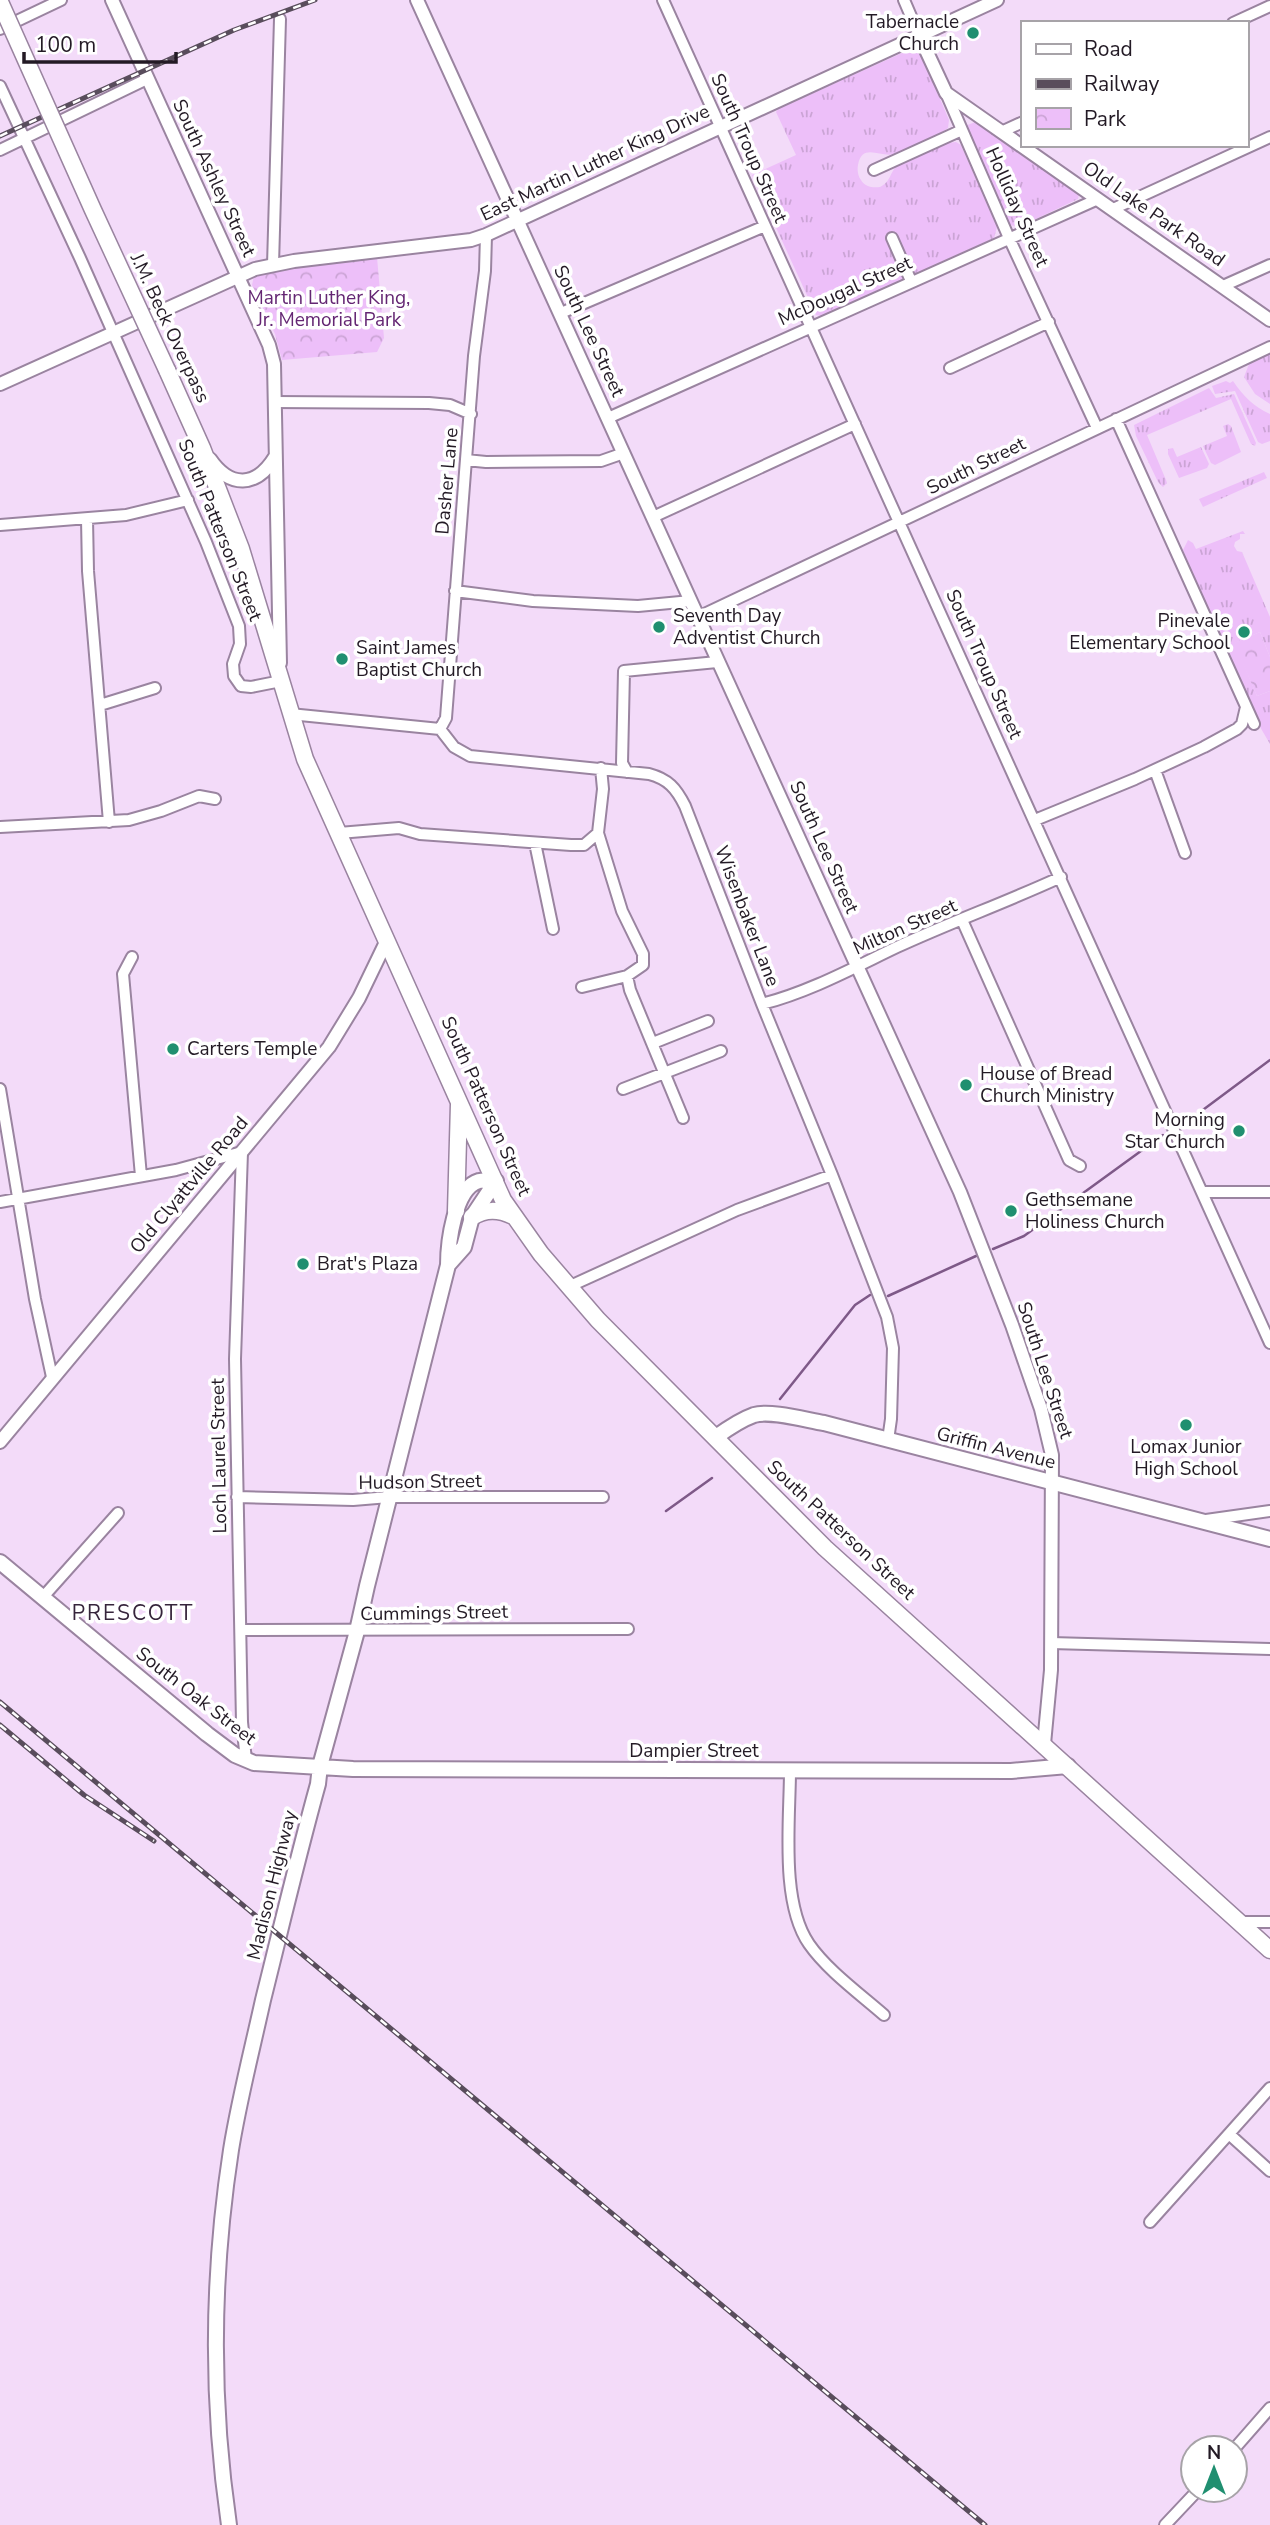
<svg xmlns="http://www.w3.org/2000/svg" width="1270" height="2525" viewBox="0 0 1270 2525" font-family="'Nunito Sans',sans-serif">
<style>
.grass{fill:url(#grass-tufts)}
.park{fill:url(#park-crowns)}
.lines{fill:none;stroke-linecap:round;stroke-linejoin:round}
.stream{stroke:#7e5988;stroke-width:2.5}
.minor-casing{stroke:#9a84a0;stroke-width:14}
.tertiary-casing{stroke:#9a84a0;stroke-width:16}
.secondary-casing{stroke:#9a84a0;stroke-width:18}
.primary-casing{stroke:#9a84a0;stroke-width:19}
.minor{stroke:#fff;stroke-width:10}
.tertiary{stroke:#fff;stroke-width:12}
.secondary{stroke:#fff;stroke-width:14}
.primary{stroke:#fff;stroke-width:16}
.rail-casing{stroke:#594d5c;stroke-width:5}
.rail{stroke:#fff;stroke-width:2.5;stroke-dasharray:8;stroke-linecap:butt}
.primary-bridge-casing{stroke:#9a84a0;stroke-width:19;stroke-linecap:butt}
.primary-bridge{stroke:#fff;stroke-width:16}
.poi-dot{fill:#208f70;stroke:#fff;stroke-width:2.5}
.labels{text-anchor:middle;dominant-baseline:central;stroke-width:7;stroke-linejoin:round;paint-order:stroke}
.poi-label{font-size:19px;fill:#231a25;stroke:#fff;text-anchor:start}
.street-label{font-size:19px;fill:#231a25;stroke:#fff}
.park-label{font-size:19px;fill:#642673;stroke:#fff}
.neighbourhood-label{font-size:21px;letter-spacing:2px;fill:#36243b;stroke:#fff}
</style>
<defs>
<pattern id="grass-tufts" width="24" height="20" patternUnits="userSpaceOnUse" patternTransform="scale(1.75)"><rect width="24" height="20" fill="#edbff9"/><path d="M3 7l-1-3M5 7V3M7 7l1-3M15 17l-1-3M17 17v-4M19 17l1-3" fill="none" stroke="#cba4d5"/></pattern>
<pattern id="park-crowns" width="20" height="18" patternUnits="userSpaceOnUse" patternTransform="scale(1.75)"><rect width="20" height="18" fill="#edbff9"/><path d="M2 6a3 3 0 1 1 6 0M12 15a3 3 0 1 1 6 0" fill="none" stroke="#cba4d5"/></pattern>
</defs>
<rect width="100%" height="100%" fill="#f3dbf9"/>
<path class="grass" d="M 913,48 L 920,51 L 949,120 L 948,128 C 937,137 908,150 894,154 C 881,158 862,142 858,165 C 857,170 858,176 861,180 C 865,187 873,188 880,187 C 891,182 890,171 898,165 L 947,143 L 956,142 L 961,145 L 997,227 L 994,238 L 821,316 L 816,315 L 752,175 L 796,155 L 776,112 L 778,109 Z
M 978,121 L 1079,194 L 1078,199 L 1019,227 L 1010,225 L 965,126 Z
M 1270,353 L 1270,404 L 1255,394 L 1244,377 L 1249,364 Z
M 1226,381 L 1230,383 L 1233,381 C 1244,397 1253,406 1270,414 L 1270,441 L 1262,444 L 1258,442 L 1235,391 L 1215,394 L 1212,386 Z
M 1209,388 L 1216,398 L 1234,394 L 1256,443 L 1255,446 L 1251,444 L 1231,399 L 1147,435 L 1166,480 L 1167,483 L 1163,487 L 1158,482 L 1136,436 L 1134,425 Z
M 1228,424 L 1231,426 L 1241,452 L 1215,465 L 1211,463 L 1203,446 L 1227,436 L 1223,426 Z
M 1201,447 L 1209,464 L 1207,468 L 1179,478 L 1168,454 L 1168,449 L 1173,448 L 1177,457 Z
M 1264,472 L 1267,478 L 1203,507 L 1199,499 Z
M 1243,531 L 1245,534 L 1240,534 L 1240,539 L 1235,542 L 1234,546 L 1237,551 L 1242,552 L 1270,617 L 1270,657 L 1260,632 L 1235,643 L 1257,696 L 1270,691 L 1270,744 L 1256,720 L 1183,550 L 1188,540 L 1193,543 L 1196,549 Z"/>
<path class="park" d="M 377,257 L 384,338 L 377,352 L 282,360 L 275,334 L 252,285 L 254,276 L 288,268 Z
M 1260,632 L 1270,657 L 1270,691 L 1257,696 L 1234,643 Z"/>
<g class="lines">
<path class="stream" d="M 1188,1121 L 1270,1060
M 993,1249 L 1024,1236 L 1163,1135
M 888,1296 L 976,1256
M 780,1399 L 855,1305 L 870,1295
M 666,1511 L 712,1478"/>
<defs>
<path id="minor" d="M 663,0 L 1270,1343
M 904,0 L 919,35
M 1233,23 L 1270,6
M 0,29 L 61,0
M 0,86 L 80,258 L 206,542 L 239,626 L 240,644 L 233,664 L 234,676 L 241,686 L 251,687 L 281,681
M 946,93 L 1009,238 L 1097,428
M 1001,132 L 1023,122
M 0,150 L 147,79
M 874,170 L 962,130
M 1113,209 L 1270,137
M 892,238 L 911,281
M 273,265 L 280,19
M 1223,286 L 1270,265
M 561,313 L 765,226
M 950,368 L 1049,322
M 274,402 L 429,403 L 450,405 L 471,414
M 608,418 L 1098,199
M 1116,419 L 1254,724
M 466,460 L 486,462 L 601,461 L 624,453
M 653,517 L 855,424
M 87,519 L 88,571 L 109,822
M 0,525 L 126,515 L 188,500
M 455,591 L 533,601 L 638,606 L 691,601
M 698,617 L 1270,347
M 100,705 L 155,688
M 290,714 L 440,729 L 454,747 L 470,756 L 649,774 C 668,779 676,788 685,806 L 762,1004 L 832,1175 L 887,1317 L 893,1348 L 891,1419 L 888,1440
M 440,729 L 446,718 L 474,356 L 485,271 L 486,235
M 1155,770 L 1185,853
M 627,772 L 622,763 L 624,671 L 717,662
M 1035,820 L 1135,779 L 1204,747 L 1237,729 L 1242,724 L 1246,707
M 0,827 L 129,820 L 161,811 L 199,796 L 215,799
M 339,833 L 399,828 L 420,834 L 571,845 L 584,845 L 598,833
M 535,843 L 553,929
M 962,920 L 1069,1160 L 1080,1166
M 132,957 L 123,974 L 141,1176
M 627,976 L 630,990 L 683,1118
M 582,987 L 627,976 L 643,965 L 643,954 L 622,911 L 598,833 L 603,789 L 601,768
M 762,1004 C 809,992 853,968 897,947 C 951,922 1007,902 1061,877
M 653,1043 L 708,1021
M 0,1089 L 35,1299 L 52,1377
M 623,1089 L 721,1051
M 1202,1192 L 1270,1192
M 0,1202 L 176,1170 L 242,1152 L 235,1359 L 242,1722 L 246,1760
M 568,1287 L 737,1210 L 832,1175
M 237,1497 L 353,1500 L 389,1497 L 603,1497
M 1206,1520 L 1270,1511
M 43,1597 L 118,1513
M 241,1630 L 628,1629
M 1051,1643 L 1270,1649
M 790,1770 C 790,1820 780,1902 809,1944 C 827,1970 860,1994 884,2015
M 1240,1922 L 1270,1922
M 1229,2134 L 1270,2171
M 1150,2222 L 1270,2088
M 1235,2448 L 1270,2408
M 1165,2525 L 1198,2490"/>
<path id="tertiary" d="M 112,0 L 269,345 L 274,364 L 280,663
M 417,0 L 960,1192 L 1012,1325 L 1041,1409 L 1052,1455 L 1051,1670 L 1044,1744
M 919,35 L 946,93 L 1270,320
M 0,384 L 255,269 L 294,261 L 471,240 L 486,235 L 997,0
M 210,459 C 230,488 256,488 275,457
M 0,1442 L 329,1047 L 359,998 L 387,940"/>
<path id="secondary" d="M 448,1265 L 464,1247 L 472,1217 L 496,1181
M 716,1437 C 727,1429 740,1420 754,1415 C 770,1410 806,1420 824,1423 L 1270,1539
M 0,1562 L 207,1734 L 235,1755 L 254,1763 L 353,1769 L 1011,1771 L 1068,1766
M 229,2525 C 211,2402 212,2273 231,2150 C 239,2100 252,2050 263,2000 C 281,1928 298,1856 318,1784 L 320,1766 L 357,1631 L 367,1586 L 448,1265 C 448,1244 454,1188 479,1181 C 484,1180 491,1181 496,1181"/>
<path id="primary" d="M 167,370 L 202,448 L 241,549 L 305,759 L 503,1200 L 541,1254 L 598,1320 L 825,1548 L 1270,1950
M 456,1211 L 459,1104
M 472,1217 C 486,1209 498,1209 513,1216"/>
</defs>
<use href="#minor" class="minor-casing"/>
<use href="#tertiary" class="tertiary-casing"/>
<use href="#secondary" class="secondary-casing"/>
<use href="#primary" class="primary-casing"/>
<use href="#minor" class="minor"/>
<use href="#tertiary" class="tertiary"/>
<use href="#secondary" class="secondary"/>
<use href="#primary" class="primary"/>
<defs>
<path id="rail" d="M 0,136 L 234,30 L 315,0
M 0,1702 L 985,2525
M 0,1725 L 84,1795 L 154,1841"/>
</defs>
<use href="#rail" class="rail-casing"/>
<use href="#rail" class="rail"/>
<defs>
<path id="primary-bridge" d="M 0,2 L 93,210 L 167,370"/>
</defs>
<use href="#primary-bridge" class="primary-bridge-casing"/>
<use href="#primary-bridge" class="primary-bridge"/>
</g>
<g class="poi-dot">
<circle cx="973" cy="33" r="7"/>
<circle cx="659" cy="627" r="7"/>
<circle cx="1244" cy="632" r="7"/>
<circle cx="342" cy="659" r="7"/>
<circle cx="173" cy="1049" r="7"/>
<circle cx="966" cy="1085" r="7"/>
<circle cx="1239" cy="1131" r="7"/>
<circle cx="1011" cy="1211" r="7"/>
<circle cx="303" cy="1264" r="7"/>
<circle cx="1186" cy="1425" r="7"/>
</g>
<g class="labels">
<g class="poi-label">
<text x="959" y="22" text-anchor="end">Tabernacle<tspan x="959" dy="22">Church</tspan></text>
<text x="673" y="616">Seventh Day<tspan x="673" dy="22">Adventist Church</tspan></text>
<text x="1230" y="621" text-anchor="end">Pinevale<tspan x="1230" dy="22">Elementary School</tspan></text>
<text x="356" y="648">Saint James<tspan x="356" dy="22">Baptist Church</tspan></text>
<text x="187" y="1049">Carters Temple</text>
<text x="980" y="1074">House of Bread<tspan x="980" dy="22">Church Ministry</tspan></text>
<text x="1225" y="1120" text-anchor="end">Morning<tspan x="1225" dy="22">Star Church</tspan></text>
<text x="1025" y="1200">Gethsemane<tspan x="1025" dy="22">Holiness Church</tspan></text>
<text x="317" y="1264">Brat's Plaza</text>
<text x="1186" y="1447" text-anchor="middle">Lomax Junior<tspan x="1186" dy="22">High School</tspan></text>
</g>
<g class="street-label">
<text transform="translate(749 148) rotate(66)">South Troup Street</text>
<text transform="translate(595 163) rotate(-25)">East Martin Luther King Drive</text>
<text transform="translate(214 178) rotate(65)">South Ashley Street</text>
<text transform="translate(1017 207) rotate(66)">Holliday Street</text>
<text transform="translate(1154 214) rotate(35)">Old Lake Park Road</text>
<text transform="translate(845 291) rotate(-24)">McDougal Street</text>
<text transform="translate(170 328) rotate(65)">J.M. Beck Overpass</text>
<text transform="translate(589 331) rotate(65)">South Lee Street</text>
<text transform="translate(976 466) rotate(-26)">South Street</text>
<text transform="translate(447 481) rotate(-85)">Dasher Lane</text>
<text transform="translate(220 530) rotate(68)">South Patterson Street</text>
<text transform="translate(984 664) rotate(66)">South Troup Street</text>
<text transform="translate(824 847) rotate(66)">South Lee Street</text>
<text transform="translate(747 916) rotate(69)">Wisenbaker Lane</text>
<text transform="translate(905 927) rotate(-24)">Milton Street</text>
<text transform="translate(486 1106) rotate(66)">South Patterson Street</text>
<text transform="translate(189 1185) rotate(-50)">Old Clyattville Road</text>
<text transform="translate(1045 1370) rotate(72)">South Lee Street</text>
<text transform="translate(996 1448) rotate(14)">Griffin Avenue</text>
<text transform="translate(219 1456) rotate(-91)">Loch Laurel Street</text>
<text transform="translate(420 1482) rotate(-1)">Hudson Street</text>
<text transform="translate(841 1530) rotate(43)">South Patterson Street</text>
<text transform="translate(434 1613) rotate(-1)">Cummings Street</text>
<text transform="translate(196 1696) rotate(38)">South Oak Street</text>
<text x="694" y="1751">Dampier Street</text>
<text transform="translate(272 1885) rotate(-76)">Madison Highway</text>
</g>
<g class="park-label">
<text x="329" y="298">Martin Luther King,<tspan x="329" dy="22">Jr. Memorial Park</tspan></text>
</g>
<g class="neighbourhood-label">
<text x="133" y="1613">PRESCOTT</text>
</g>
</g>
<rect x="1021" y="21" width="228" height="126" fill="#ffffff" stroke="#a7a3a8" stroke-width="2"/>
<rect x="1036" y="44" width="35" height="10" fill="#ffffff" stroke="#a7a3a8" stroke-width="2"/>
<text x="1084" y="56" font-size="21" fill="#231a25">Road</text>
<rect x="1036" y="79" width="35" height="10" fill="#594d5c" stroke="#a7a3a8" stroke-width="2"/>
<text x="1084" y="91" font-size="21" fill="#231a25">Railway</text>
<rect x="1036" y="108" width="35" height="21" fill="url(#park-crowns)" stroke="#a7a3a8" stroke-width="2"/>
<text x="1084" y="126" font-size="21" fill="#231a25">Park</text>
<g transform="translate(1214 2469)"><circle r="33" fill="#ffffff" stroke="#a7a3a8" stroke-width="2"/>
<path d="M0-5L12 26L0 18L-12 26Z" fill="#208f70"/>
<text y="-10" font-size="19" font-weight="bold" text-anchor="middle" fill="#231a25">N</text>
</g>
<path d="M24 52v10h152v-10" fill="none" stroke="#231a25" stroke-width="3.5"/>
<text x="35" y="52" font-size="21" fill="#231a25" stroke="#ffffff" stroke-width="5" paint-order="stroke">100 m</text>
</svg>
